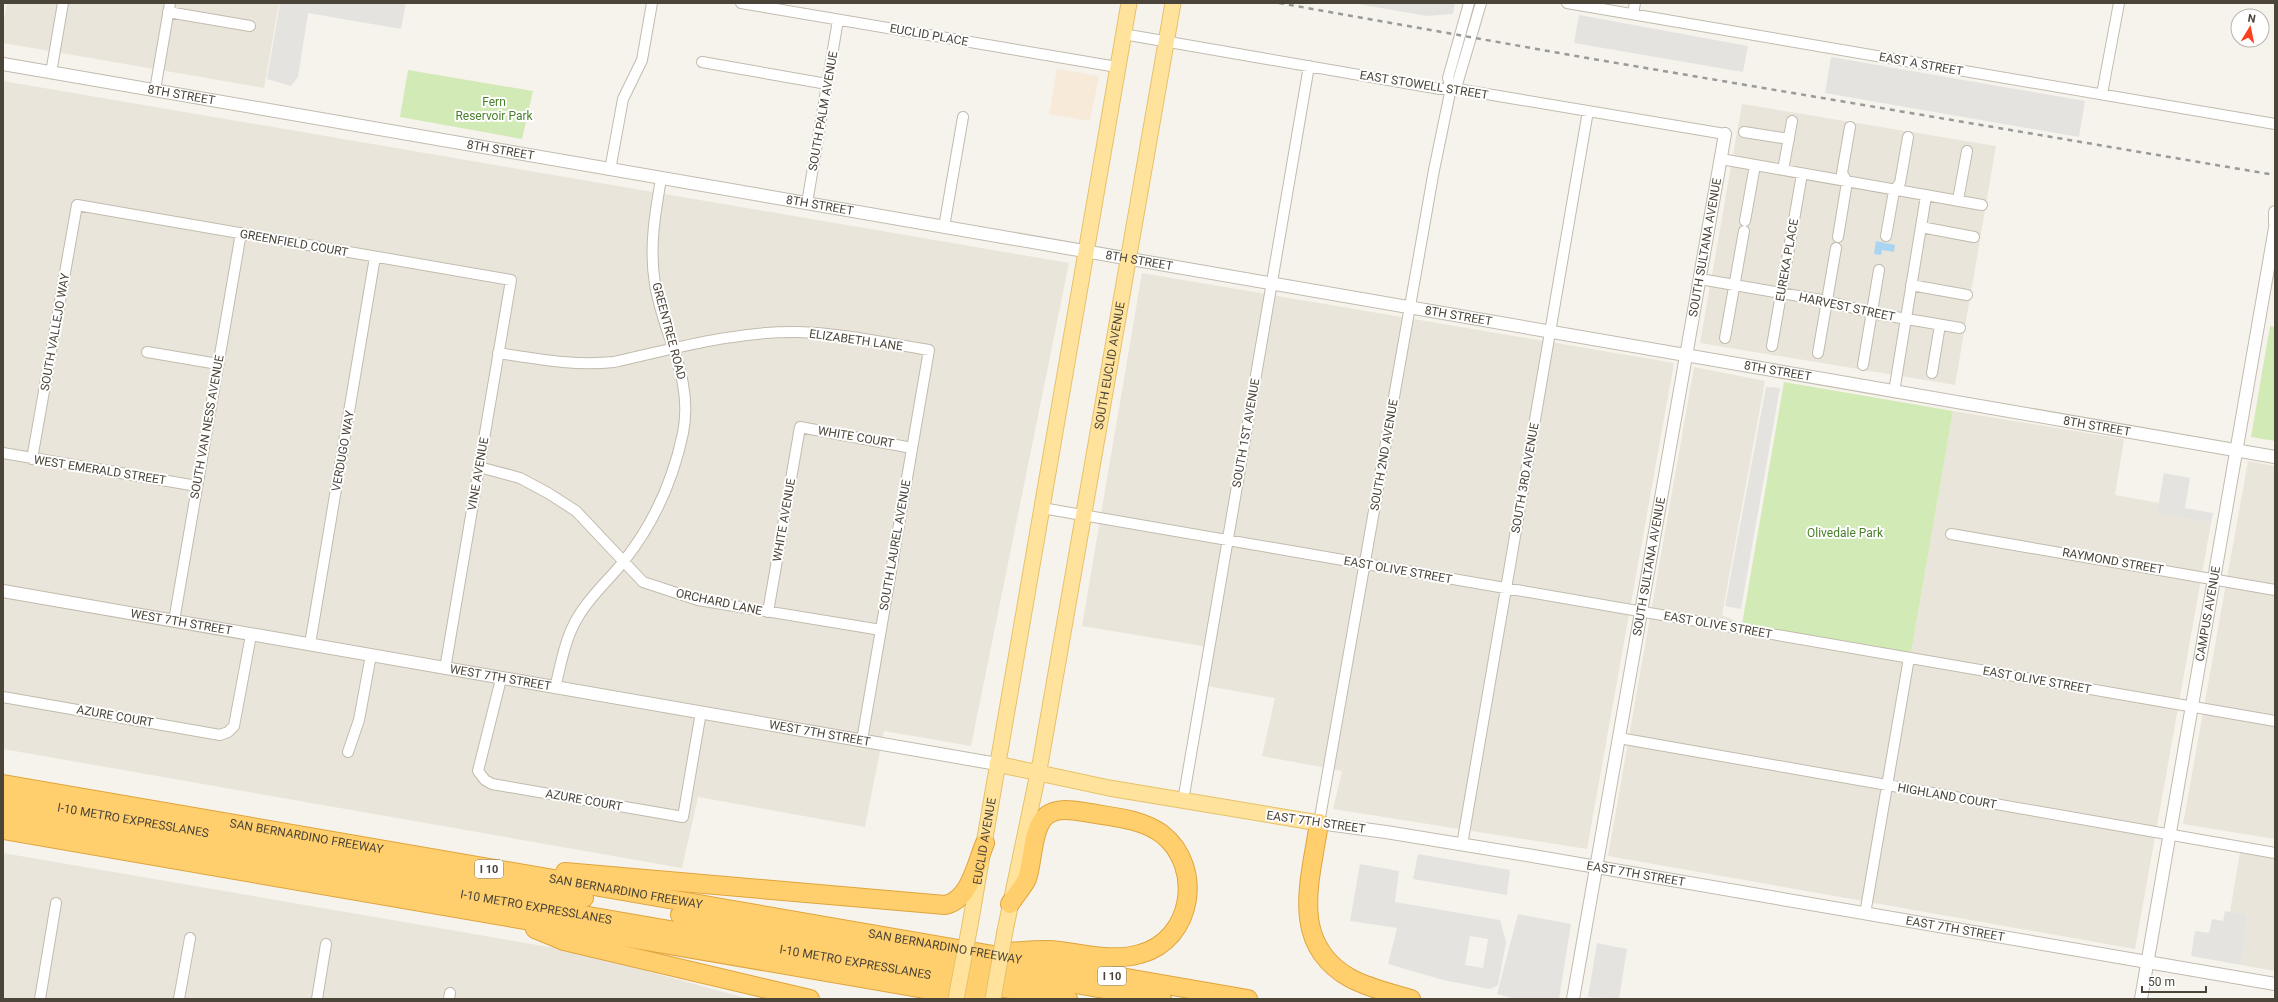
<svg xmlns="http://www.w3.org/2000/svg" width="2278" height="1002" viewBox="0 0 2278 1002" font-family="Roboto,sans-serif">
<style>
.residential{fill:#eae5da}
.commercial{fill:#f7ead8}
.green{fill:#d2eab5}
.parking{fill:#e5e3e0;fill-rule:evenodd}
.water{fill:#a9d4f2}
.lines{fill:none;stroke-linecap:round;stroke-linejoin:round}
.minor-casing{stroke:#c2bbae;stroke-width:12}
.tertiary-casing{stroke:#c2bbae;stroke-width:14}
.primary-casing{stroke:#e6c16a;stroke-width:17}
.motorway-casing{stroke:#e0a43c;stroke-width:20}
.minor{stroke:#fff;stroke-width:10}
.tertiary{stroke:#fff;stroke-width:12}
.primary{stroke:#ffe39c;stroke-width:15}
.motorway{stroke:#ffcf6e;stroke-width:18}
.rail{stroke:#9a9a9a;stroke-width:2.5;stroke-dasharray:5 5;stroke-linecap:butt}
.primary-bridge-casing{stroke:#e6c16a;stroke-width:17;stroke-linecap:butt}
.primary-bridge{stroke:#ffe39c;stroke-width:15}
.labels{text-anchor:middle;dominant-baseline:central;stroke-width:4;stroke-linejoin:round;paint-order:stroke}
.shield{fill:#fff;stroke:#817c74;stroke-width:1}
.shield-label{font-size:11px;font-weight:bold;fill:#4b4439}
.street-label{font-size:12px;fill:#4b4439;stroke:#fff}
.park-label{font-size:12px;fill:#4a7f2a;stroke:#fff}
</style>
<rect width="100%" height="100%" fill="#f6f3ec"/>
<path class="residential" d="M 7,3 L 279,3 L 264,88 L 3,43 L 3,25 Z
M 3,81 L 1069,263 L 971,746 L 884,731 L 865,827 L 698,797 L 682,868 L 3,749 Z
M 1742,104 L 1996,146 L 1955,385 L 1700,343 Z
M 1142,273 L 1674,363 L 1587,849 L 1333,809 L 1342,771 L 1262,756 L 1275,698 L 1207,686 L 1214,648 L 1082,626 Z
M 1694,367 L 1765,381 L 1722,615 L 1742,624 L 1911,653 L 1953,411 L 2124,439 L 2115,495 L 2159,503 L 2158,513 L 2211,523 L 2135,949 L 1608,856 Z
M 2248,461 L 2275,466 L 2275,839 L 2183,824 Z
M 2240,852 L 2275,858 L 2275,971 L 2241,965 L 2248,915 L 2230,912 Z
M 3,853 L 578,952 L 749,999 L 3,999 Z"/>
<path class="commercial" d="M 1057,69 L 1099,76 L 1090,121 L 1049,114 Z"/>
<path class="green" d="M 408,70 L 533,91 L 522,139 L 400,117 Z
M 2270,326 L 2275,327 L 2275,441 L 2251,437 Z
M 1784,382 L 1953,411 L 1911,653 L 1742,624 Z"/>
<path class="parking" d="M 280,3 L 406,3 L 401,29 L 308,13 L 298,77 L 291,86 L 267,79 Z
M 1352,3 L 1455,3 L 1453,14 L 1427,16 Z
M 1579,15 L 1748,46 L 1743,72 L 1574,43 Z
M 1831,57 L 2085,101 L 2079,137 L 1825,93 Z
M 1766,387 L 1780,388 L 1741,609 L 1725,606 Z
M 2164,473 L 2190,478 L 2185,508 L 2213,513 L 2211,523 L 2157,513 Z
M 1418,854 L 1510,870 L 1507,895 L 1413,879 Z
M 1360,864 L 1399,871 L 1395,902 L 1500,920 L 1506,942 L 1498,985 L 1490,989 L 1443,980 L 1388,964 L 1397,928 L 1350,921 ZM 1470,936 L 1488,939 L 1483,968 L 1465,965 Z
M 2225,911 L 2248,915 L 2241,965 L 2191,956 L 2195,931 L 2209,933 L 2212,919 L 2223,921 Z
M 1518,914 L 1571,924 L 1559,999 L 1516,999 L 1497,994 Z
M 1597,943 L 1627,949 L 1619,999 L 1588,997 Z"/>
<path class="water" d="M 1876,241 L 1895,245 L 1894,252 L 1882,250 L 1881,255 L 1874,254 Z"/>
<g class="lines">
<defs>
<path id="minor" d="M 741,3 L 1117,67
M 1567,3 L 2275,124
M 168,12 L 250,26
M 1633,14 L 1635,3
M 1123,34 L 1440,89 L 1451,88 L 1725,134
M 702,62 L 827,84
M 51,73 L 63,3
M 1451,88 L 1458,81 L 1481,3
M 155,90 L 170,3
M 2102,94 L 2119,3
M 1744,132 L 1789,139
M 1721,159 L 1982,205
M 610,170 L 623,99 L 642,60 L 652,3
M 1783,170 L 1792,121
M 1958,200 L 1967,151
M 807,203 L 838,20
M 1745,221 L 1755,165
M 944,227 L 963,117
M 1921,227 L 1974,237
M 1886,236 L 1894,191 L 1900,183 L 1908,137
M 1838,237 L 1847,182 L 1842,173 L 1850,127
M 1700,279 L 1827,301 L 1872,313 L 1960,328
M 1911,285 L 1967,295
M 1725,338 L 1744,231
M 1772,346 L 1802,174
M 147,352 L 218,364
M 498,353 C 538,359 573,366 614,362 C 673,349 735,331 797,332 C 841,333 885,343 929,350 L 862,740
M 1818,353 L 1836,248
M 1863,365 L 1879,270
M 1932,373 L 1940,325
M 1894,392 L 1926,196
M 3,453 L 197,486
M 32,459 L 77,205 L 511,280 L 445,669
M 479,467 L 520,478 L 548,493 L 576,511 L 643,582 L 698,600 L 881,630
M 1042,508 L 2275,721
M 1951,534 L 2275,590
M 768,612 L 800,427 L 912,448
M 174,621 L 241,233
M 310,644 L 375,257
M 501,679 L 478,771 L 485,780 L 492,784 L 683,817 L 701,712
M 555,688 C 561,664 565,638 578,617 C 590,596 609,580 624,561 C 654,523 673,481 683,433 C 694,377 663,336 655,284 C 649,248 655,214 661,179
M 3,697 L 220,735 L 228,732 L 234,726 L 251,635
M 1619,738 L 2275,853
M 348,752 L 359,720 L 371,655
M 1183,801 L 1309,66
M 1319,823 L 1434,170 L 1451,88 L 1448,78 L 1469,3
M 1462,845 L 1588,111
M 1865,914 L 1909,658
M 40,999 L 56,903
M 179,999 L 190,938
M 317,999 L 326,944
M 449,999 L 450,993"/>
<g id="tertiary">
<path id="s1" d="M 3,64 L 2275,457"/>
<path d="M 2275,212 L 2275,223"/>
<path id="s2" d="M 3,591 L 997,764"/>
<path id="s3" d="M 1319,823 L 1386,832 L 1527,855 L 2275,984"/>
<path id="s4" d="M 1573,999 L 1725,134"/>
<path id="s5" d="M 2141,999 L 2275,228"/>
</g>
<g id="primary">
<path d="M 997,764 L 1109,788 L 1319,823"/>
<path id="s6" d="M 970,925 L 1129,3"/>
<path id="s7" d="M 1005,931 L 1041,759 L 1173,3"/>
</g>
<g id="motorway">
<path id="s8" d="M 3,784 L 1248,999"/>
<path id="s9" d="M 3,798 L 584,898"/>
<path id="s10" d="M 3,815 L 1068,999"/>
<path d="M 1319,823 C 1311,879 1288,943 1350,978 C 1368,988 1391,993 1411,999"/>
<path d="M 3,830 L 983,999"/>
<path d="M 565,872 L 945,905 C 970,900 976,864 985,843"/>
<path d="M 1010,904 C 1015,896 1023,887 1027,879 C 1033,862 1032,828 1046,816 C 1058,806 1077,811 1090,813 C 1114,817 1142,819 1162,834 C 1204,867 1193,940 1140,954 C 1109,963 1077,951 1047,950 C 1035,950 1022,951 1010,952"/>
<path d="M 680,915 L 1162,999"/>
<path d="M 535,929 L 564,941 L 810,999"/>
</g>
</defs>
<use href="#minor" class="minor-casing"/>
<use href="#tertiary" class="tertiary-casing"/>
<use href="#primary" class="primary-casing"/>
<use href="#motorway" class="motorway-casing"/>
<use href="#minor" class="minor"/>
<use href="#tertiary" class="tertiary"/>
<use href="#primary" class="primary"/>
<use href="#motorway" class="motorway"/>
<path class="rail" d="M 1279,3 L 1593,59 L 2275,175"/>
<defs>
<path id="primary-bridge" d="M 956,999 L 970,925
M 993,999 L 1005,931"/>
</defs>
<use href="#primary-bridge" class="primary-bridge-casing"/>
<use href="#primary-bridge" class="primary-bridge"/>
</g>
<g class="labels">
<g class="shield">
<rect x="475" y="860" width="28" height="18" rx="3"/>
<rect x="1098" y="967" width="28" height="18" rx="3"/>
</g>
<g class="shield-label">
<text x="489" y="869">I 10</text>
<text x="1112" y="976">I 10</text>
</g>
<g class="street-label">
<text transform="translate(929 35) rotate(10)">EUCLID PLACE</text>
<text transform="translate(1921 64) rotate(10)">EAST A STREET</text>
<text transform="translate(1424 85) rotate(9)">EAST STOWELL STREET</text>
<text stroke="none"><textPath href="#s1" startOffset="181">8TH STREET</textPath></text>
<text transform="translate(823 111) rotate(-80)">SOUTH PALM AVENUE</text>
<text stroke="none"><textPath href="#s1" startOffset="505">8TH STREET</textPath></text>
<text stroke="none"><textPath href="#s1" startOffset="829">8TH STREET</textPath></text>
<text transform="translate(294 243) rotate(10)">GREENFIELD COURT</text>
<text stroke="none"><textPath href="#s4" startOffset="763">SOUTH SULTANA AVENUE</textPath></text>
<text transform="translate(1787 260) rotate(-80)">EUREKA PLACE</text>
<text stroke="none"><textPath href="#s1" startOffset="1153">8TH STREET</textPath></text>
<text transform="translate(1847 307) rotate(12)">HARVEST STREET</text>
<text stroke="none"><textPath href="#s1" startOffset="1477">8TH STREET</textPath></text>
<text transform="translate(669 331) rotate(75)">GREENTREE ROAD</text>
<text transform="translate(55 332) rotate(-80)">SOUTH VALLEJO WAY</text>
<text transform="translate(856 340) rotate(8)">ELIZABETH LANE</text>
<text stroke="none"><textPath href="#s7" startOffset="575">SOUTH EUCLID AVENUE</textPath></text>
<text stroke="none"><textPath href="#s1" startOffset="1801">8TH STREET</textPath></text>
<text transform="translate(207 427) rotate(-80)">SOUTH VAN NESS AVENUE</text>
<text stroke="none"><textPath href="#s1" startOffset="2125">8TH STREET</textPath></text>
<text transform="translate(1246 433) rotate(-80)">SOUTH 1ST AVENUE</text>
<text transform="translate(856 437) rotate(10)">WHITE COURT</text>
<text transform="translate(343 451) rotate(-80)">VERDUGO WAY</text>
<text transform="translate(1384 455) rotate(-80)">SOUTH 2ND AVENUE</text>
<text transform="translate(100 470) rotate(9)">WEST EMERALD STREET</text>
<text transform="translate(478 474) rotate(-80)">VINE AVENUE</text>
<text transform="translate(1525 478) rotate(-80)">SOUTH 3RD AVENUE</text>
<text transform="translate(784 520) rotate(-80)">WHITE AVENUE</text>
<text transform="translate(895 545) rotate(-80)">SOUTH LAUREL AVENUE</text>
<text transform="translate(2113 561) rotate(10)">RAYMOND STREET</text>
<text stroke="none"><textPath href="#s4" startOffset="439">SOUTH SULTANA AVENUE</textPath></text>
<text transform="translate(1398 570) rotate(10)">EAST OLIVE STREET</text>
<text transform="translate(719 602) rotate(12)">ORCHARD LANE</text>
<text stroke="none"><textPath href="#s5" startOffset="391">CAMPUS AVENUE</textPath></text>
<text stroke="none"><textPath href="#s2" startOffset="181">WEST 7TH STREET</textPath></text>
<text transform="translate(1718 625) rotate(10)">EAST OLIVE STREET</text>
<text stroke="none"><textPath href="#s2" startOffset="505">WEST 7TH STREET</textPath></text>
<text transform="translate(2037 680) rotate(10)">EAST OLIVE STREET</text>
<text transform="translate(115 716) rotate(10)">AZURE COURT</text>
<text stroke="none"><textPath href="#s2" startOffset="829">WEST 7TH STREET</textPath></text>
<text transform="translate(1947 796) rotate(10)">HIGHLAND COURT</text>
<text transform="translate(584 800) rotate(10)">AZURE COURT</text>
<text stroke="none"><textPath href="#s9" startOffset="132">I-10 METRO EXPRESSLANES</textPath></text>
<text transform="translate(1316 822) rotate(8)">EAST 7TH STREET</text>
<text stroke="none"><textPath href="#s8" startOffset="308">SAN BERNARDINO FREEWAY</textPath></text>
<text stroke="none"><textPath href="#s6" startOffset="85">EUCLID AVENUE</textPath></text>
<text stroke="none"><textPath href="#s3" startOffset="321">EAST 7TH STREET</textPath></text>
<text stroke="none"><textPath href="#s8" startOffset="632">SAN BERNARDINO FREEWAY</textPath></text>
<text stroke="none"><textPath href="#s10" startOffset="541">I-10 METRO EXPRESSLANES</textPath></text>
<text stroke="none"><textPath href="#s3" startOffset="645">EAST 7TH STREET</textPath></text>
<text stroke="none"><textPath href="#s8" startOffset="956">SAN BERNARDINO FREEWAY</textPath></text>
<text stroke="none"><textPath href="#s10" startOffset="865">I-10 METRO EXPRESSLANES</textPath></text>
</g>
<g class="park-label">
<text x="494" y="102">Fern<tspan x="494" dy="14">Reservoir Park</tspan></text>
<text x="1845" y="533">Olivedale Park</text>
</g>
</g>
<rect width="2278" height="1002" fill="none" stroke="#4b4439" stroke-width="8"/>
<g transform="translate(2250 28) rotate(10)"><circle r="19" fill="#ffffff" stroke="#b7b4b0"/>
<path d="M0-3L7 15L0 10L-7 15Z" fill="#fc3f1d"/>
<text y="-6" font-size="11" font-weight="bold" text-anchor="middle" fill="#4b4439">N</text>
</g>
<path d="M2142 986v6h64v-6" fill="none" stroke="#4b4439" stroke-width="2"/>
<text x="2148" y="986" font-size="12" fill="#4b4439" stroke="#ffffff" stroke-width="3" paint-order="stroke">50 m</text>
</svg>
